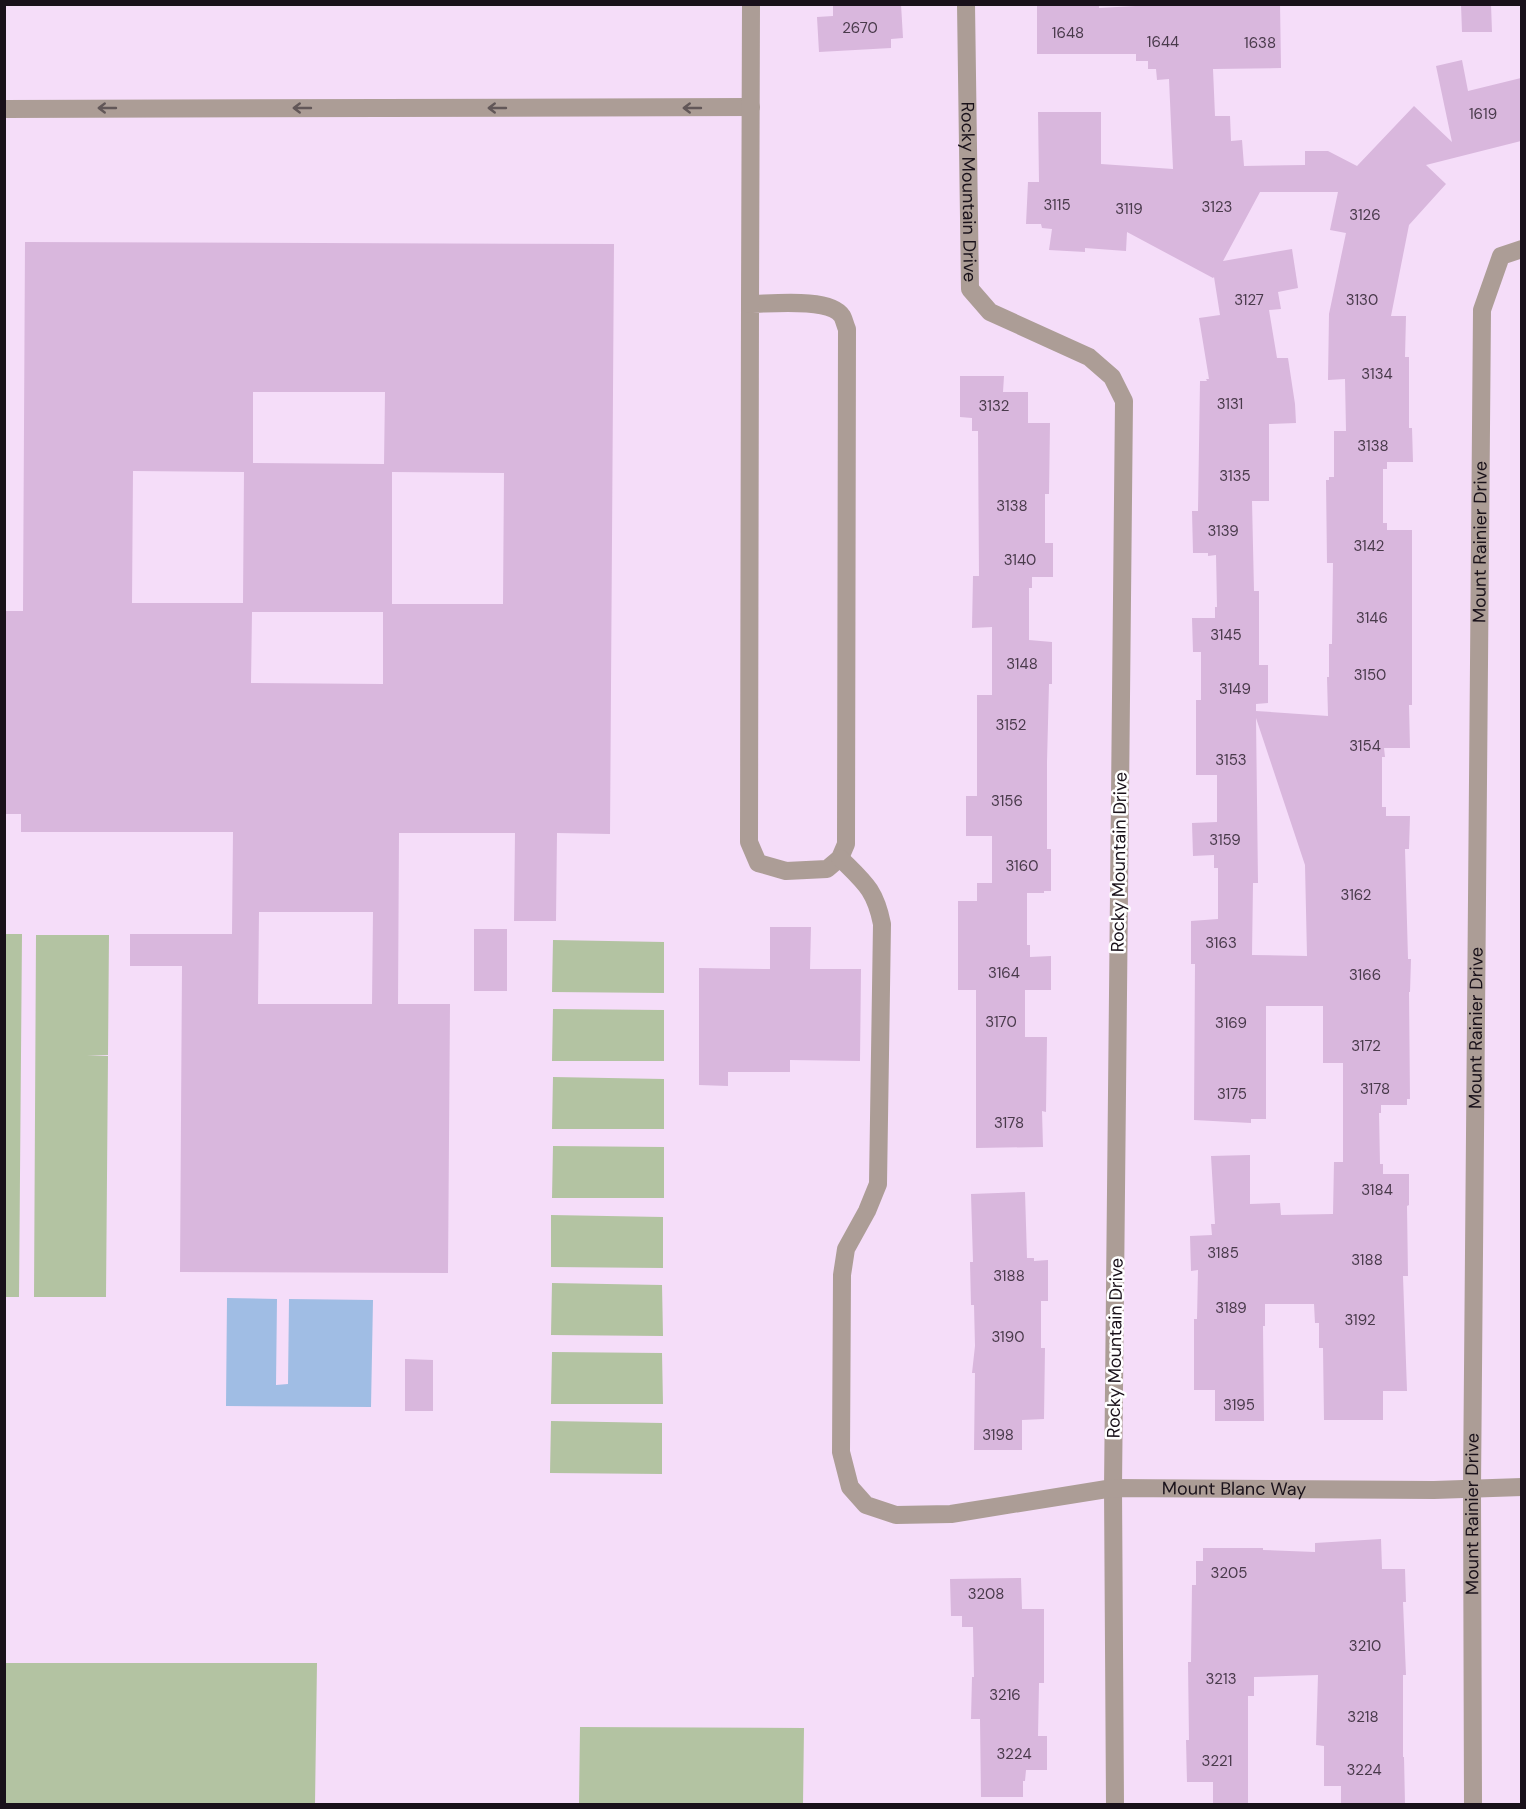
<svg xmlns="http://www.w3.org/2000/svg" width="1526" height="1809" viewBox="0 0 1526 1809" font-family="'DM Sans',sans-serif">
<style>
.green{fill:#b3c3a2}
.water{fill:#a0bde4}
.building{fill:#d9b7dd;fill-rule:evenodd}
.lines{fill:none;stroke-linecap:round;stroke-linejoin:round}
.minor{stroke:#ac9d96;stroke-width:18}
.oneway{stroke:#625758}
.labels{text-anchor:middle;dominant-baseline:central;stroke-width:5;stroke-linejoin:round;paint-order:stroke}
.number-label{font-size:15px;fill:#493a4b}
.street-label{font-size:18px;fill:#19111a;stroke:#fff}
</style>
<rect width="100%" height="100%" fill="#f5ddf9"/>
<path class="green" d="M 5,934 L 22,934 L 19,1297 L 4,1297 Z
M 36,935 L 109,935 L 108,1055 L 87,1056 L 108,1056 L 106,1297 L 34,1297 Z
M 553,940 L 664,942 L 664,993 L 552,992 Z
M 553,1009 L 664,1010 L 664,1061 L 552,1061 Z
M 553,1077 L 664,1079 L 664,1129 L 552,1129 Z
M 553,1146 L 664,1147 L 664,1198 L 552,1198 Z
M 551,1215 L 663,1217 L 663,1268 L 551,1267 Z
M 552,1283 L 662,1285 L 663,1336 L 551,1335 Z
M 552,1352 L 662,1353 L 663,1404 L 551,1404 Z
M 551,1421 L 662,1423 L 662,1474 L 550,1473 Z
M 5,1663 L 317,1663 L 315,1804 L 5,1804 Z
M 580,1727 L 804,1728 L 803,1804 L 579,1804 Z"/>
<path class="water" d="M 227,1298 L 277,1299 L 276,1385 L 288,1384 L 289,1299 L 373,1300 L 371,1407 L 226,1406 Z"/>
<path class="building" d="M 833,4 L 901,4 L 903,38 L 891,39 L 891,48 L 819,52 L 817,17 L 833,16 Z
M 1099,4 L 1099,8 L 1172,4 L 1280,4 L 1281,68 L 1213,69 L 1215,116 L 1230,116 L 1231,141 L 1242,140 L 1244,166 L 1305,165 L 1305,151 L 1328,151 L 1357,166 L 1414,106 L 1452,142 L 1436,66 L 1462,60 L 1468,91 L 1521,78 L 1521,141 L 1426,165 L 1446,184 L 1409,225 L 1391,316 L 1406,316 L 1405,357 L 1409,357 L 1409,428 L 1412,428 L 1413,462 L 1387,462 L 1387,469 L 1383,469 L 1383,523 L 1387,523 L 1387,530 L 1412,530 L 1412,705 L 1409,705 L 1410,748 L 1384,748 L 1385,757 L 1382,757 L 1382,807 L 1386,807 L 1386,816 L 1410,816 L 1409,849 L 1405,849 L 1408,959 L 1411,959 L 1410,992 L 1409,992 L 1410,1099 L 1407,1099 L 1407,1105 L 1381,1105 L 1381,1113 L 1379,1113 L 1380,1164 L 1383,1164 L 1383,1174 L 1409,1174 L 1409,1205 L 1407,1206 L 1408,1276 L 1403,1276 L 1407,1391 L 1383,1391 L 1383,1420 L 1324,1420 L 1323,1348 L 1319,1348 L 1319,1323 L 1315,1323 L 1314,1304 L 1265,1304 L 1265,1326 L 1263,1326 L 1264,1421 L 1215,1421 L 1215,1390 L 1194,1390 L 1194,1319 L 1197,1319 L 1198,1270 L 1191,1271 L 1190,1236 L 1212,1235 L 1211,1224 L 1215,1224 L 1211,1156 L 1250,1155 L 1250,1204 L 1280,1203 L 1281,1215 L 1333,1214 L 1334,1162 L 1343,1162 L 1343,1063 L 1323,1063 L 1323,1006 L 1266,1006 L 1266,1119 L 1251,1119 L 1251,1123 L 1194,1120 L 1195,964 L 1191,964 L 1191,921 L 1218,919 L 1218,868 L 1214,868 L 1214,855 L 1193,856 L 1192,823 L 1217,822 L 1217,775 L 1196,775 L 1196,700 L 1201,700 L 1201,652 L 1193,652 L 1192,618 L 1215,618 L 1215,607 L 1217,607 L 1216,555 L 1208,556 L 1208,553 L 1193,553 L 1192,511 L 1198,511 L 1200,381 L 1207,381 L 1206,379 L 1209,379 L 1199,318 L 1220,315 L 1214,277 L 1213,278 L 1127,232 L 1126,251 L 1085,248 L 1085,252 L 1049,250 L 1052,229 L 1042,228 L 1041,224 L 1026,224 L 1028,182 L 1039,182 L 1038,112 L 1101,112 L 1101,164 L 1173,169 L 1169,79 L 1157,80 L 1156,69 L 1148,69 L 1148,61 L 1136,61 L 1136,54 L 1037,54 L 1037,5 ZM 1260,192 L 1338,192 L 1330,230 L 1346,233 L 1329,314 L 1328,380 L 1345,379 L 1346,431 L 1334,431 L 1334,477 L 1329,477 L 1329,480 L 1326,480 L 1327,563 L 1333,563 L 1332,644 L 1329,644 L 1329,677 L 1327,677 L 1328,716 L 1256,711 L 1256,704 L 1268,703 L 1268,665 L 1259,665 L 1259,591 L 1254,591 L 1252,501 L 1269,501 L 1269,424 L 1296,423 L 1295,404 L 1288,358 L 1277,358 L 1269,310 L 1281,309 L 1278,292 L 1298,288 L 1292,249 L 1223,261 ZM 1256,718 L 1305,865 L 1307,956 L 1252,955 L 1253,883 L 1258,883 Z
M 1461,4 L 1491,4 L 1492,32 L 1462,32 Z
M 25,242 L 614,244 L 610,834 L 557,833 L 556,921 L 514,921 L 515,833 L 399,833 L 398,1004 L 450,1004 L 448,1273 L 180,1272 L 182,966 L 130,966 L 130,934 L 232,934 L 233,832 L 21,832 L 21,814 L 4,814 L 4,611 L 23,611 ZM 253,392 L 385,392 L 384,464 L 253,463 ZM 133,471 L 244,472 L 243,603 L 132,603 ZM 392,472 L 504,473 L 503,604 L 392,604 ZM 252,612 L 383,612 L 383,684 L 251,683 ZM 259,912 L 373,912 L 372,1004 L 258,1004 Z
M 960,376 L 1004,376 L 1003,392 L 1028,392 L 1028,423 L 1050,423 L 1049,494 L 1045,494 L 1045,543 L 1053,543 L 1053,577 L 1032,577 L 1032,588 L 1029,588 L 1029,640 L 1052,642 L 1052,684 L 1049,684 L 1047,762 L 1047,849 L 1051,849 L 1051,891 L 1044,891 L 1044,893 L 1027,893 L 1027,945 L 1030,945 L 1030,957 L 1051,956 L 1051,990 L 1025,990 L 1025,1037 L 1047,1037 L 1046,1112 L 1042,1111 L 1043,1147 L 976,1148 L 976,990 L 958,990 L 958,901 L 977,901 L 977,883 L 992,883 L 992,836 L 966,836 L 966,796 L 977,796 L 977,695 L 992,695 L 992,627 L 972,628 L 973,576 L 979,576 L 978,431 L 972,431 L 972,418 L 960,417 Z
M 770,927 L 811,927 L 810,969 L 861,969 L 860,1061 L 790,1060 L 790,1072 L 728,1072 L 728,1086 L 699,1085 L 699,968 L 770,969 Z
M 474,929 L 507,929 L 507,991 L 474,991 Z
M 1025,1192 L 1027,1258 L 1034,1258 L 1034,1261 L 1048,1260 L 1048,1301 L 1041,1301 L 1041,1348 L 1045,1348 L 1044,1419 L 1022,1420 L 1022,1450 L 974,1450 L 975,1373 L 972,1373 L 975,1346 L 974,1305 L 971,1305 L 970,1262 L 973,1262 L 971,1194 Z
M 405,1359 L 433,1360 L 433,1411 L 405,1411 Z
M 1381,1539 L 1382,1569 L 1405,1569 L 1406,1602 L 1403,1602 L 1406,1675 L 1403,1675 L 1403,1757 L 1404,1757 L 1405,1804 L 1341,1804 L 1341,1786 L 1324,1786 L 1324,1746 L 1316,1745 L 1318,1675 L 1254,1677 L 1254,1696 L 1248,1696 L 1248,1804 L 1213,1804 L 1213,1782 L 1187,1782 L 1186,1740 L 1189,1740 L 1188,1662 L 1191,1662 L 1192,1585 L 1196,1585 L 1196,1561 L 1203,1561 L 1203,1548 L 1263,1548 L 1263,1550 L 1315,1552 L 1315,1543 Z
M 1021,1578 L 1022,1609 L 1044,1609 L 1044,1683 L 1039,1683 L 1038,1736 L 1047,1736 L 1047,1770 L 1026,1770 L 1025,1781 L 1023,1781 L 1023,1797 L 981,1797 L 980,1719 L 971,1719 L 972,1677 L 974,1677 L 973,1627 L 962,1627 L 962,1616 L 951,1616 L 950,1579 Z"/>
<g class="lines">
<g class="minor">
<path id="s1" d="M 966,4 L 970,289 L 990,312 L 1089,357 L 1112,377 L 1124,401 L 1113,1488 L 1115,1804"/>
<path d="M 4,109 L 751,107"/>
<path d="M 750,304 C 770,304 830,297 842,316 C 844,319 845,325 847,329 L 846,844 L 840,858 L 827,869 L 786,871 L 758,863 L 749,842 Z"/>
<path d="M 750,304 L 751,4"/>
<path id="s2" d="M 840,858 C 864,882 875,889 882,924 L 878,1184 L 867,1211 L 846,1249 L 842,1275 L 841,1452 L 850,1487 L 866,1505 L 896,1515 L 951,1514 L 1113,1488 L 1434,1490 L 1522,1487"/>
<path id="s3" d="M 1473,1804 L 1472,1488 L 1482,310 L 1501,256 L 1522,249"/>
</g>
</g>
<defs><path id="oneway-shaft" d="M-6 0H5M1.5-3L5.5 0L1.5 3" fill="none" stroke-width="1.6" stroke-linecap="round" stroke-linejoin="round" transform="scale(1.5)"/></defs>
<g class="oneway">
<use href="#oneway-shaft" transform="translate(107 108) rotate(180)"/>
<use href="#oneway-shaft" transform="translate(302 108) rotate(180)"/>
<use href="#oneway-shaft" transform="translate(497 108) rotate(180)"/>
<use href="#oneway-shaft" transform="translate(692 108) rotate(180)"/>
</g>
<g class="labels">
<g class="number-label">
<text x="860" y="28">2670</text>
<text x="1068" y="33">1648</text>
<text x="1163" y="42">1644</text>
<text x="1260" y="43">1638</text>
<text x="1483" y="114">1619</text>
<text x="1057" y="205">3115</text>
<text x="1217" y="207">3123</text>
<text x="1129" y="209">3119</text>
<text x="1365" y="215">3126</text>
<text x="1249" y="300">3127</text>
<text x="1362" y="300">3130</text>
<text x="1377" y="374">3134</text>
<text x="1230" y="404">3131</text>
<text x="994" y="406">3132</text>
<text x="1373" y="446">3138</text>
<text x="1235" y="476">3135</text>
<text x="1012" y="506">3138</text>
<text x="1223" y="531">3139</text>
<text x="1369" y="546">3142</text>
<text x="1020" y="560">3140</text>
<text x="1372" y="618">3146</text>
<text x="1226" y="635">3145</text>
<text x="1022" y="664">3148</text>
<text x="1370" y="675">3150</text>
<text x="1235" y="689">3149</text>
<text x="1011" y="725">3152</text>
<text x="1365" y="746">3154</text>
<text x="1231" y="760">3153</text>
<text x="1007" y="801">3156</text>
<text x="1225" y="840">3159</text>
<text x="1022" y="866">3160</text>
<text x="1356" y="895">3162</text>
<text x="1221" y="943">3163</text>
<text x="1004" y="973">3164</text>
<text x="1365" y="975">3166</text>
<text x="1001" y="1022">3170</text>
<text x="1231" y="1023">3169</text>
<text x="1366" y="1046">3172</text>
<text x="1375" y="1089">3178</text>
<text x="1232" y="1094">3175</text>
<text x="1009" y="1123">3178</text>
<text x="1377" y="1190">3184</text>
<text x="1223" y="1253">3185</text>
<text x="1367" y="1260">3188</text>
<text x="1009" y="1276">3188</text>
<text x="1231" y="1308">3189</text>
<text x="1360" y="1320">3192</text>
<text x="1008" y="1337">3190</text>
<text x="1239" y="1405">3195</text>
<text x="998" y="1435">3198</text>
<text x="1229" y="1573">3205</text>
<text x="986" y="1594">3208</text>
<text x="1365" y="1646">3210</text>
<text x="1221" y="1679">3213</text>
<text x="1005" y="1695">3216</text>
<text x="1363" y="1717">3218</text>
<text x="1014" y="1754">3224</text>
<text x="1217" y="1761">3221</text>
<text x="1364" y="1770">3224</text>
</g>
<g class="street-label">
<text stroke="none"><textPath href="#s1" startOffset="188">Rocky Mountain Drive</textPath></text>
<text stroke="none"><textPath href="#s3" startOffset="1262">Mount Rainier Drive</textPath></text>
<text transform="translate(1119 862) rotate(-89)">Rocky Mountain Drive</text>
<text stroke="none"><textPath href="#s3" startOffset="776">Mount Rainier Drive</textPath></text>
<text transform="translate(1115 1348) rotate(-89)">Rocky Mountain Drive</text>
<text stroke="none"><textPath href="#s2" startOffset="1048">Mount Blanc Way</textPath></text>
<text stroke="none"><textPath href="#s3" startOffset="290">Mount Rainier Drive</textPath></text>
</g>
</g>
<rect width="1526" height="1809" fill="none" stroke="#19111a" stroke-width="12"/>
</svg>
